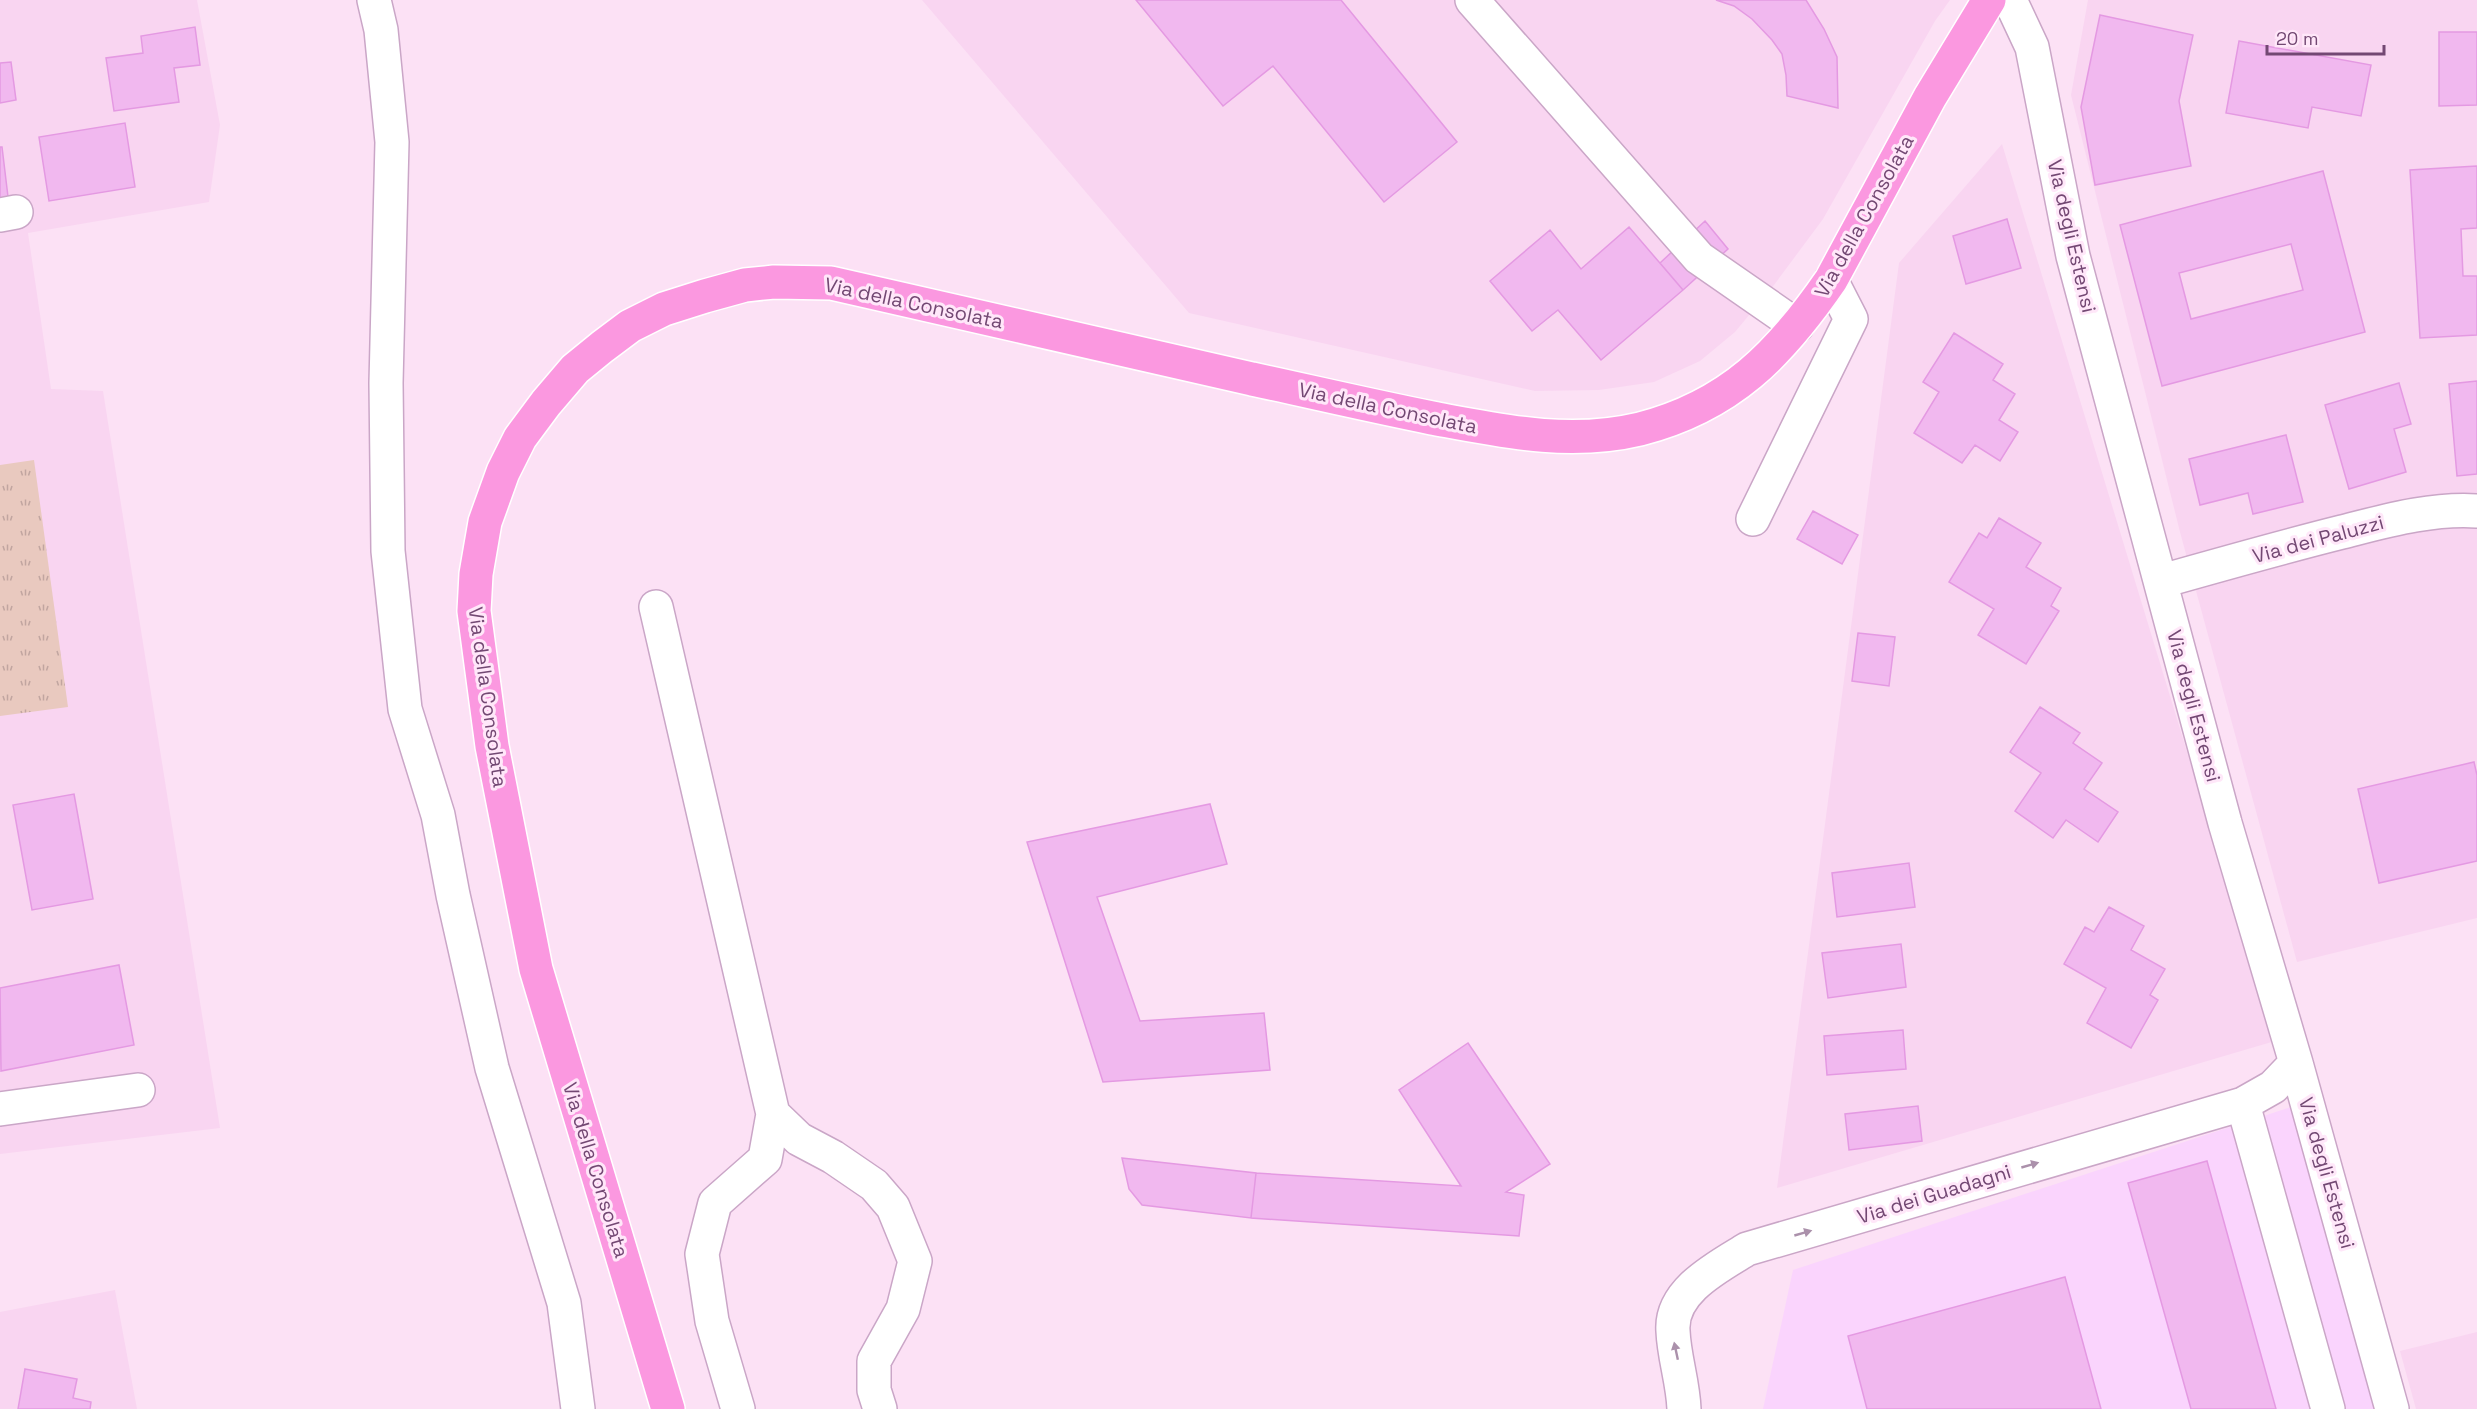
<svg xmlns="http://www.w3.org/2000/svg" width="2477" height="1409" viewBox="0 0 2477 1409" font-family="'Space Grotesk',sans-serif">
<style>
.residential{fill:#f9d5f1}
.commercial{fill:#fad4fd}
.grass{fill:url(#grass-tufts)}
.building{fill:#f1b8ef;stroke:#e499e2;stroke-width:1.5;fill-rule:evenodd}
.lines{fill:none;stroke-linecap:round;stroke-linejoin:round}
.minor-casing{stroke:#caa6c7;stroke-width:36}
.major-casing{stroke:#fff;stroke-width:36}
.minor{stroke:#fff;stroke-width:33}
.major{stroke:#fb98e0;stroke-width:33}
.oneway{fill:#ab91ab}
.labels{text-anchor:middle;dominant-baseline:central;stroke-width:6;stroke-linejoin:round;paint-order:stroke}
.street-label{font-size:20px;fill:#734873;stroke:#ffe7f9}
</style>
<defs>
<pattern id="grass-tufts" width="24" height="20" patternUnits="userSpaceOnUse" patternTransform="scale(1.5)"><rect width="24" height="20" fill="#e9c9bf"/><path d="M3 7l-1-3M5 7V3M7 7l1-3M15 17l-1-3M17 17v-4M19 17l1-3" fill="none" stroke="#c1a5a0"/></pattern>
</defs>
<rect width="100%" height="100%" fill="#fce1f5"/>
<path class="residential" d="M 0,0 L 197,0 L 220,125 L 209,202 L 28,233 L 51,389 L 103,391 L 220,1128 L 0,1154 Z
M 922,0 L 1950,0 L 1935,21 L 1823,219 L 1774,285 L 1735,332 L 1700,361 L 1654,382 L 1599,390 L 1535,391 L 1189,313 Z
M 2088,0 L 2477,0 L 2477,918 L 2297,962 L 2180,532 L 2071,95 Z
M 2002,144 L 2275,1041 L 1777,1188 L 1899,263 Z
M 115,1290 L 137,1409 L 0,1409 L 0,1312 Z
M 2477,1332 L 2477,1409 L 2416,1409 L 2400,1351 Z"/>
<path class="commercial" d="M 2291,1107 L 2375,1409 L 1763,1409 L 1793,1270 Z"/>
<path class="grass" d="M 34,460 L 68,707 L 0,716 L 0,465 Z"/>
<path class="building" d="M 1136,0 L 1341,0 L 1457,142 L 1384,202 L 1273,66 L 1223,106 Z
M 1716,0 L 1806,0 L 1824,29 L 1837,57 L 1838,108 L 1787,96 L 1786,75 L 1782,54 L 1772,40 L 1752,19 L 1734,6 Z
M 2100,15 L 2193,35 L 2179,101 L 2191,166 L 2095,185 L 2081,107 Z
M 195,27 L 200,65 L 174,68 L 179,102 L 114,111 L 106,58 L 143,53 L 141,36 Z
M 2439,32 L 2477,32 L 2477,105 L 2439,106 Z
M 2239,41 L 2371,65 L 2361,116 L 2312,107 L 2308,128 L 2226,113 Z
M 11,62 L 16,100 L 0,103 L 0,63 Z
M 125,123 L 135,187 L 49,201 L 39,137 Z
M 0,147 L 2,147 L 9,205 L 0,206 Z
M 2477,166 L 2477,228 L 2461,229 L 2463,276 L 2477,276 L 2477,335 L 2420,338 L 2410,170 Z
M 2323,171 L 2365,332 L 2162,386 L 2120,225 ZM 2291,244 L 2303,290 L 2191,319 L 2179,273 Z
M 2007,219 L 2021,268 L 1966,284 L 1953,236 Z
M 1705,221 L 1728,249 L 1683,290 L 1660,263 Z
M 1629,227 L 1683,290 L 1601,360 L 1558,310 L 1532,331 L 1490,281 L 1550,230 L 1581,269 Z
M 1954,333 L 2003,364 L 1993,380 L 2015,394 L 1999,420 L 2018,432 L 2000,461 L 1975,445 L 1962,463 L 1914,433 L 1939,392 L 1923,382 Z
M 2477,381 L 2477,474 L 2457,476 L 2449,384 Z
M 2399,383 L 2411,424 L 2394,429 L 2406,472 L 2349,489 L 2325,405 Z
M 2286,435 L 2303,502 L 2253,514 L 2248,493 L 2200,505 L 2189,459 Z
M 1813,511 L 1858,535 L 1842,564 L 1797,539 Z
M 1999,518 L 2041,543 L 2026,567 L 2061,588 L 2051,606 L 2059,611 L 2026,664 L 1978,635 L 1994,609 L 1949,582 L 1979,533 L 1987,538 Z
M 1858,633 L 1895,637 L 1889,686 L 1852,681 Z
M 2040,707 L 2080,733 L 2073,743 L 2102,763 L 2084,789 L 2118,812 L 2098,842 L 2066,820 L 2053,838 L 2015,811 L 2041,773 L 2010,752 Z
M 2474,762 L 2477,775 L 2477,861 L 2379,883 L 2358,789 Z
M 74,794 L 93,899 L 32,910 L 13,805 Z
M 1210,804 L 1227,864 L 1097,897 L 1140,1021 L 1264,1013 L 1270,1070 L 1103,1082 L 1027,842 Z
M 1909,863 L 1915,907 L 1837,917 L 1832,873 Z
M 2109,907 L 2144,926 L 2131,950 L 2165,969 L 2150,995 L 2158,1000 L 2131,1048 L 2087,1023 L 2106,988 L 2064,964 L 2085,927 L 2094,932 Z
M 1901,944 L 1906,987 L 1828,998 L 1822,953 Z
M 119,965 L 134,1045 L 1,1071 L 0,988 Z
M 1903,1030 L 1906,1069 L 1827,1075 L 1824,1036 Z
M 1468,1043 L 1550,1164 L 1506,1192 L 1524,1195 L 1519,1236 L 1251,1218 L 1256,1173 L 1461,1186 L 1399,1090 Z
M 1918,1106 L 1922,1141 L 1849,1150 L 1845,1114 Z
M 1122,1158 L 1256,1173 L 1251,1218 L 1142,1205 L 1129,1189 Z
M 2207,1161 L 2276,1409 L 2191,1409 L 2128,1183 Z
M 2065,1277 L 2101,1409 L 1867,1409 L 1848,1336 Z
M 25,1369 L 77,1379 L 73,1398 L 91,1402 L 90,1409 L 18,1409 Z"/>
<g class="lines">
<defs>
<path id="minor" d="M 374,0 L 381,30 L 392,142 L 386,383 L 388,551 L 405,709 L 438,815 L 453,895 L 492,1068 L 564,1303 L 578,1409
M 1472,0 L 1699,258 L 1797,326
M 2010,0 L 2032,47 L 2073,256 L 2225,823 L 2296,1063 L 2392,1409
M 0,215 L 16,212
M 1753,519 L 1851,319 L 1831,280
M 2162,581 C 2222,564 2282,547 2342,532 C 2386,521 2431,508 2477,511
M 656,607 L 773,1114
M 2243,1104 L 2328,1409
M 0,1109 L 138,1090
M 738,1409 L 712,1321 L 702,1254 L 715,1203 L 765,1159 L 773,1114 L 799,1139 L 833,1157 L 874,1185 L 893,1207 L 915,1261 L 903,1309 L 874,1361 L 874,1390 L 880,1409
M 1684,1409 C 1683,1382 1674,1357 1673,1331 C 1670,1291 1718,1267 1747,1249 L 2243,1104 L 2273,1087 L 2296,1063"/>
<path id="major" d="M 668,1409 L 536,969 L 492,746 L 474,611 L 476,574 L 485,522 L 503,472 L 520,438 L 546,403 L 575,369 L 602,347 L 630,326 L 664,309 L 705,296 L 745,285 L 774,282 L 831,283 C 972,315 1112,347 1252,379 C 1312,392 1372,406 1432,418 C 1502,431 1569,446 1640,429 C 1730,406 1780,354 1831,280 L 1930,97 L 1989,0"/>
</defs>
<use href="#minor" class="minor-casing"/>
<use href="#major" class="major-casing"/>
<use href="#minor" class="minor"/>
<use href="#major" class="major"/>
</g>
<defs><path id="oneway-solid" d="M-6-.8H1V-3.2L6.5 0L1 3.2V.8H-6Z" transform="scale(1.5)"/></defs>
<g class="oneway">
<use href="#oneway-solid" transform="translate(2030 1165) rotate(-16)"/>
<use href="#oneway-solid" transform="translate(1803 1233) rotate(-16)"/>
<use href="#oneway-solid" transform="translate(1676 1351) rotate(-102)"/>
</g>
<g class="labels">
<g class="street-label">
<text transform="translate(1864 216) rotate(-61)">Via della Consolata</text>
<text transform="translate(2072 236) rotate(77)">Via degli Estensi</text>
<text transform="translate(914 303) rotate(12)">Via della Consolata</text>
<text transform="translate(1388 408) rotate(12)">Via della Consolata</text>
<text transform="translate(2318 539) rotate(-15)">Via dei Paluzzi</text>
<text transform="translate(488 697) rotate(82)">Via della Consolata</text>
<text transform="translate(2194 706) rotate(75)">Via degli Estensi</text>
<text transform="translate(596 1170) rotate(73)">Via della Consolata</text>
<text transform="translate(2327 1173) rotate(74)">Via degli Estensi</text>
<text transform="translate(1934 1194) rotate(-17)">Via dei Guadagni</text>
</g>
</g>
<path d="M2267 45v9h117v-9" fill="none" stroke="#734873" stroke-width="3"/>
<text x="2276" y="45" font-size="18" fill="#734873" stroke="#ffe7f9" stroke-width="4.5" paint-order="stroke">20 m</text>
</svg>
